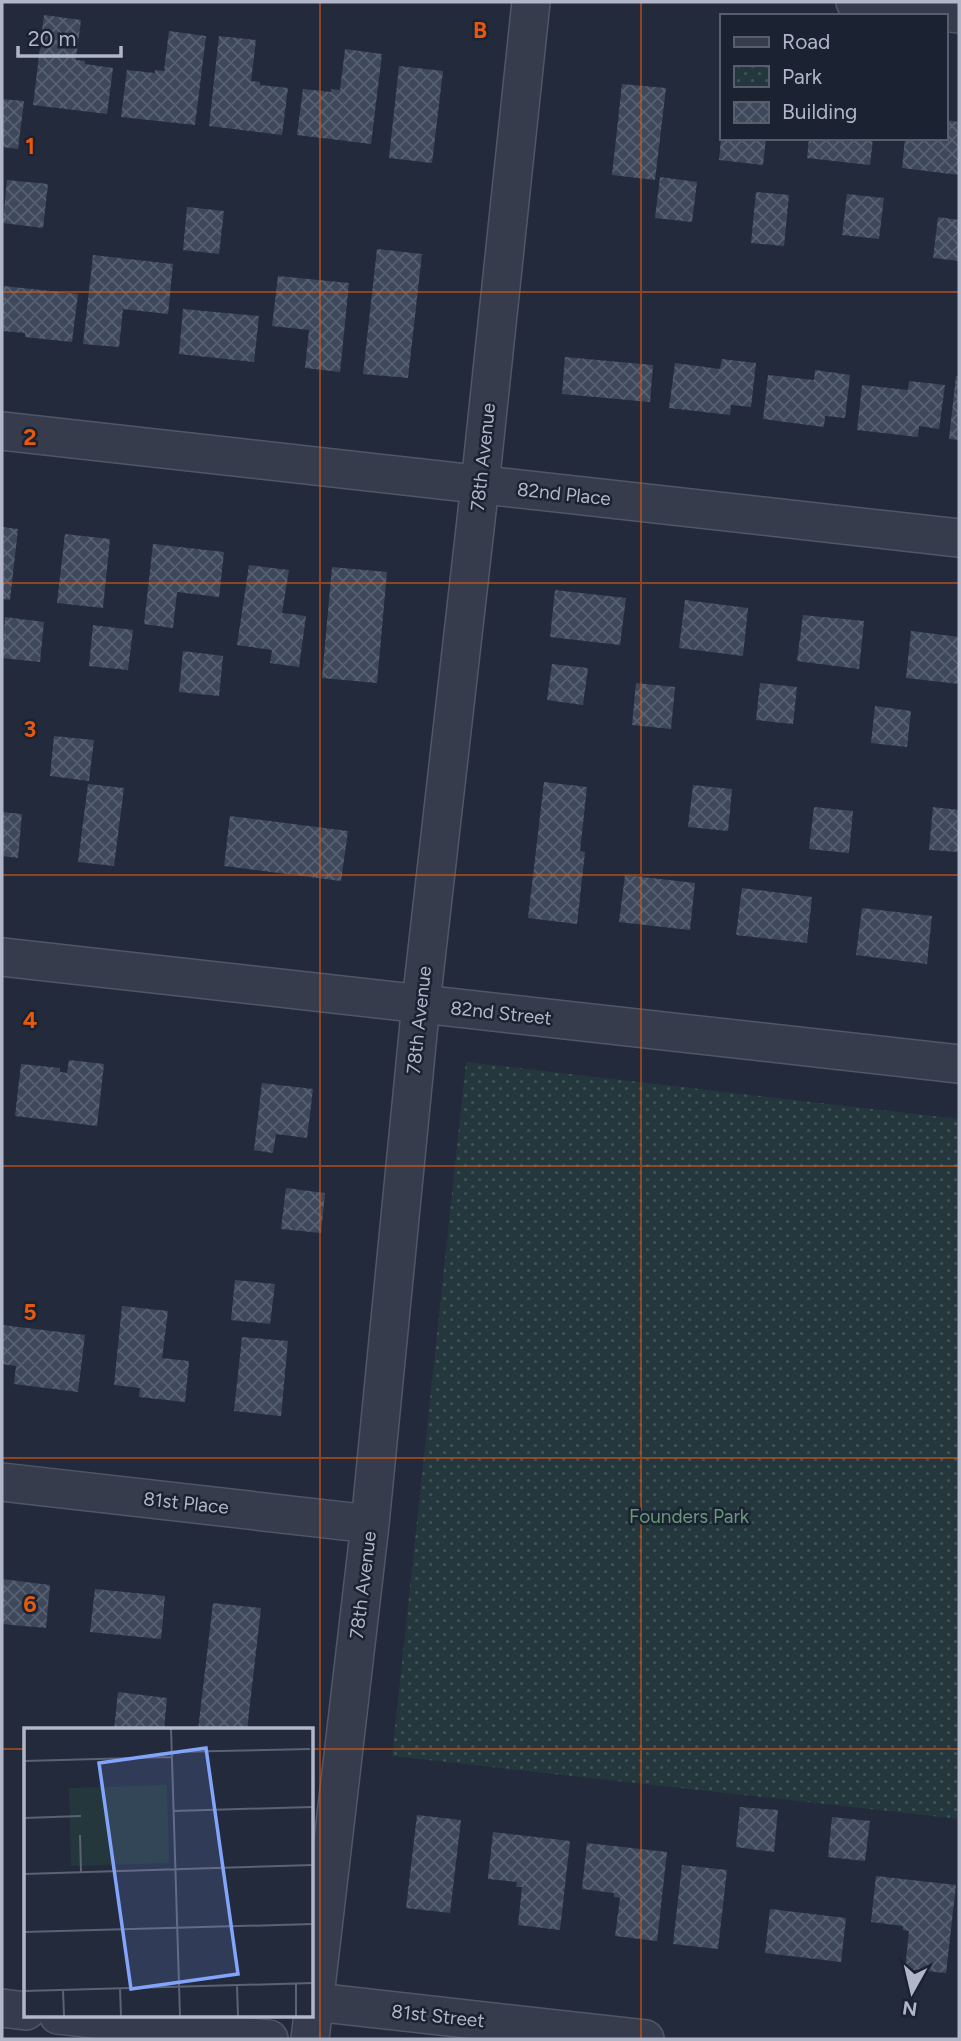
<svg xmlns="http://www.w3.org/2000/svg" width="961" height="2041" viewBox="0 0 961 2041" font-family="Figtree,sans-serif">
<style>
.park{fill:url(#park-dots)}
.building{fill:url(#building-cross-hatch)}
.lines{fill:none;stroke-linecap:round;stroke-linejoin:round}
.minor-casing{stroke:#515767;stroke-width:40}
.minor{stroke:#363c4c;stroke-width:37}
.grid{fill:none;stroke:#e8590c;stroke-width:2;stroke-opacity:0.55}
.labels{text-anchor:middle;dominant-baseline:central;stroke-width:5;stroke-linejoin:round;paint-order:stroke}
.street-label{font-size:19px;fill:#b1b7c8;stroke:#1b2231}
.park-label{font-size:19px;fill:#679978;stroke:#1b2231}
.inset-road{fill:none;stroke:#5b6274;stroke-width:2}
.view{fill:#83a4fb;fill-opacity:0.15;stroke:#83a4fb;stroke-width:3.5}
.inset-edge{fill:none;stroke:#b1b7c8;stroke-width:3.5}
.grid-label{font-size:23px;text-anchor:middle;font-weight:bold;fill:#e8590c;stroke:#1b2231;stroke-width:5;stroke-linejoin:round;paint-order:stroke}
</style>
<defs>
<pattern id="park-dots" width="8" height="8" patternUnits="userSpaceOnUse" patternTransform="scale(1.75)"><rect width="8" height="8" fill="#24373d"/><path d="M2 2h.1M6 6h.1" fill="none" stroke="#415258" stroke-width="1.8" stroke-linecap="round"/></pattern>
<pattern id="building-cross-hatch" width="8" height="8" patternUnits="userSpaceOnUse" patternTransform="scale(1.75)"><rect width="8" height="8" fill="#3e485b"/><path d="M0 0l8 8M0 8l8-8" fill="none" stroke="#586071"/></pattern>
</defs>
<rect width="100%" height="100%" fill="#222a3c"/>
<path class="park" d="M 466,1062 L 959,1119 L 959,1819 L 392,1756 Z"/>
<path class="building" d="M 44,15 L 81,20 L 76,60 L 85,61 L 85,64 L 113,68 L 107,114 L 33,105 Z
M 169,31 L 206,36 L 195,125 L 121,117 L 127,70 L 155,73 L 155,70 L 164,71 Z
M 219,36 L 256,40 L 251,81 L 260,82 L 260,85 L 288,88 L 282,135 L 209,126 Z
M 345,49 L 382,54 L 371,144 L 297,135 L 303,89 L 331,92 L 331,89 L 340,90 Z
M 399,66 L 443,71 L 432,163 L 389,158 Z
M 622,84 L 666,88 L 655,180 L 612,175 Z
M 2,99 L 24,101 L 18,149 L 2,147 Z
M 945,120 L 959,122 L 959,175 L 902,168 L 905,138 L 945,138 Z
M 721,138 L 766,138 L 763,165 L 719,160 Z
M 809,138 L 873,138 L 870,165 L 807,158 Z
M 660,177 L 697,182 L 692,222 L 655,218 Z
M 7,180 L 48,184 L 43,228 L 3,223 Z
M 756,192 L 789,195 L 784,246 L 751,243 Z
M 847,194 L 884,198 L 879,239 L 842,235 Z
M 187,207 L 224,211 L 219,254 L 183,250 Z
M 938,217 L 959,220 L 959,261 L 933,258 Z
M 377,249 L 422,254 L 408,378 L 363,374 Z
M 93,255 L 173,264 L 168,314 L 123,309 L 119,347 L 83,344 Z
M 278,276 L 349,283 L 340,372 L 305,368 L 309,330 L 272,326 Z
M 4,286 L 78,294 L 72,342 L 25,337 L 25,333 L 2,331 Z
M 183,309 L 259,316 L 254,362 L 179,354 Z
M 565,357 L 653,365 L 650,402 L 562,394 Z
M 722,359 L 756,363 L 751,407 L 731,405 L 730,415 L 669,408 L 675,363 L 720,369 Z
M 815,370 L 850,375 L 845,418 L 825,416 L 824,427 L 763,419 L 768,375 L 814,380 Z
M 956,376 L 959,376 L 959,440 L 949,439 Z
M 909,381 L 945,385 L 939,429 L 919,426 L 918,437 L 857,430 L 862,385 L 908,390 Z
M 2,527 L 18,529 L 10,600 L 2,599 Z
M 65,534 L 110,539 L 103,608 L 57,603 Z
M 153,544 L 224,552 L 219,597 L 177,592 L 173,628 L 144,624 Z
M 249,565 L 289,570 L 282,613 L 306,616 L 299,667 L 270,663 L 272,650 L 237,645 Z
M 332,567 L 387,572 L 377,683 L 322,678 Z
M 555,590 L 626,598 L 620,645 L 550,637 Z
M 685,600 L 748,608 L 743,656 L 679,648 Z
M 803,615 L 864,621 L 859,669 L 797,661 Z
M 5,617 L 44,622 L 40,662 L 2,658 Z
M 93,625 L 133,630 L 128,670 L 89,666 Z
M 911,631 L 959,637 L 959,684 L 906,678 Z
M 183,651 L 223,656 L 219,696 L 179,692 Z
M 552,664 L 588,668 L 583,705 L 547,700 Z
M 636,683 L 675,687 L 671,729 L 632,725 Z
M 760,683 L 797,687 L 793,724 L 756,720 Z
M 875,706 L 911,711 L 907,747 L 871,743 Z
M 54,736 L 94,740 L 89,781 L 50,776 Z
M 544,782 L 587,787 L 580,851 L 585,852 L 577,924 L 528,918 Z
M 88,784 L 124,788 L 114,866 L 78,862 Z
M 693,785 L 732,789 L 728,831 L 688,827 Z
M 814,807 L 853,811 L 849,853 L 809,849 Z
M 933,807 L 959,810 L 959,852 L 929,850 Z
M 2,812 L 22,814 L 18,858 L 2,856 Z
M 230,816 L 348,831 L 341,881 L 224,866 Z
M 625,875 L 695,883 L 690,930 L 619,922 Z
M 742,888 L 812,897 L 807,943 L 736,935 Z
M 862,908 L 932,916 L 927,964 L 856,955 Z
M 69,1060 L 104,1064 L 97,1126 L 15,1116 L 21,1064 L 60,1068 L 60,1072 L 67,1073 Z
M 262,1083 L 313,1089 L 307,1138 L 276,1134 L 273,1153 L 254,1150 Z
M 286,1188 L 325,1193 L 321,1233 L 281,1229 Z
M 235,1280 L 275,1284 L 270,1324 L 231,1320 Z
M 122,1306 L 168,1311 L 162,1358 L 189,1361 L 185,1402 L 139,1397 L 140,1388 L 114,1385 Z
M 2,1325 L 85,1335 L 78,1392 L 14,1384 L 16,1366 L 2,1364 Z
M 242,1337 L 288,1341 L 281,1416 L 234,1411 Z
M 2,1579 L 50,1585 L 46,1628 L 2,1624 Z
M 95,1589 L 165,1596 L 161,1639 L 90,1632 Z
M 213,1603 L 261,1608 L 247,1730 L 198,1730 Z
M 118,1692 L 167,1698 L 164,1730 L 114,1730 Z
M 740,1807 L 778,1810 L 774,1852 L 736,1847 Z
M 417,1815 L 461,1820 L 450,1913 L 406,1908 Z
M 832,1817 L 870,1821 L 865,1861 L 828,1857 Z
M 493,1832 L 570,1841 L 560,1930 L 518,1925 L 522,1887 L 516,1887 L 517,1882 L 488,1879 Z
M 587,1843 L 667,1852 L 657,1941 L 615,1936 L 620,1898 L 614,1897 L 614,1893 L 582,1889 Z
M 682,1865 L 727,1870 L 718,1949 L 673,1944 Z
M 876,1876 L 956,1885 L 946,1973 L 905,1969 L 909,1931 L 903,1930 L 903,1926 L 871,1922 Z
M 770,1909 L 846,1918 L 841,1962 L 765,1953 Z"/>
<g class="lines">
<defs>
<path id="minor" d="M 855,2 L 959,14
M 2,431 L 959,538
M 2,957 L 959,1064
M 2,1482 L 370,1524
M 315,2002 L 645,2039
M 2,2008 L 26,2011
M 58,2015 L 269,2039
M 310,2039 L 370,1524 L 421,1003 L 480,485 L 531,2"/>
</defs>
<use href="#minor" class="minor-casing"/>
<use href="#minor" class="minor"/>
</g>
<path class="grid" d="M 320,2 L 320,2039M 641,2 L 641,2039M 2,292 L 959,292M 2,583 L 959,583M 2,875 L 959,875M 2,1166 L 959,1166M 2,1458 L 959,1458M 2,1749 L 26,1749M 312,1749 L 959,1749"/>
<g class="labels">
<g class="street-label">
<text transform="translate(483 457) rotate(-84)">78th Avenue</text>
<text transform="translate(564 494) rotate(6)">82nd Place</text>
<text transform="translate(501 1013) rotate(6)">82nd Street</text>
<text transform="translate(419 1020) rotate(-84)">78th Avenue</text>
<text transform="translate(186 1503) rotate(6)">81st Place</text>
<text transform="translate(363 1585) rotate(-83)">78th Avenue</text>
<text transform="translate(438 2016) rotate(6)">81st Street</text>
</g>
<g class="park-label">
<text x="689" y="1516">Founders Park</text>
</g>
</g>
<g transform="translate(24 1728)">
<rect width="289" height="289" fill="#222a3c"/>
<path d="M 143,57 L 145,135 L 47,138 L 45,60 Z" fill="#24373d"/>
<path class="inset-road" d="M 147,0 L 156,288M 147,24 L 286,21M 0,33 L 147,29M 149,83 L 288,79M 0,90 L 57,88M 56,107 L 57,144M 0,146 L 289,137M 0,204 L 289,196M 272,255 L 272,288M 213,257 L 214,288M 96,260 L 97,288M 39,262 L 40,288M 0,263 L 289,255"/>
<path class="view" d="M 182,20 L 214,246 L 107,261 L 75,35 Z"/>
<rect width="289" height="289" class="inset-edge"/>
</g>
<g class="grid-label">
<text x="480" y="38">B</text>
<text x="30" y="154">1</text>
<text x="30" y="445">2</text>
<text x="30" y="737">3</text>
<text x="30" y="1028">4</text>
<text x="30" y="1320">5</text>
<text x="30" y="1612">6</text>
</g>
<rect width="961" height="2041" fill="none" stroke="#b1b7c8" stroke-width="7"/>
<rect x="720" y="14" width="228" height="126" fill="#1b2231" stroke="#575e6d" stroke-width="2"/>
<rect x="734" y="37" width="35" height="10" fill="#363c4c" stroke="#575e6d" stroke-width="2"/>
<text x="782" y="49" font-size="21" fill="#b1b7c8">Road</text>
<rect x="734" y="66" width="35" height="21" fill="url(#park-dots)" stroke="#575e6d" stroke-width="2"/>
<text x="782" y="84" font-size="21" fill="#b1b7c8">Park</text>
<rect x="734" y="102" width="35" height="21" fill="url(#building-cross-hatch)" stroke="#575e6d" stroke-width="2"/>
<text x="782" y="119" font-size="21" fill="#b1b7c8">Building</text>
<g transform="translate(912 1992) rotate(188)" stroke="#1b2231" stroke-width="5" paint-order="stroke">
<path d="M0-5L12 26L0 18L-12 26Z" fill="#b1b7c8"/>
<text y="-10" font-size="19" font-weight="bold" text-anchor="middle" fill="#b1b7c8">N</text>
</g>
<path d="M18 46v10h103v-10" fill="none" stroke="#b1b7c8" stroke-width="3.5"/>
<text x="28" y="46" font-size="21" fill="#b1b7c8" stroke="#1b2231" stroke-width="5" paint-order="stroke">20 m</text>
</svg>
